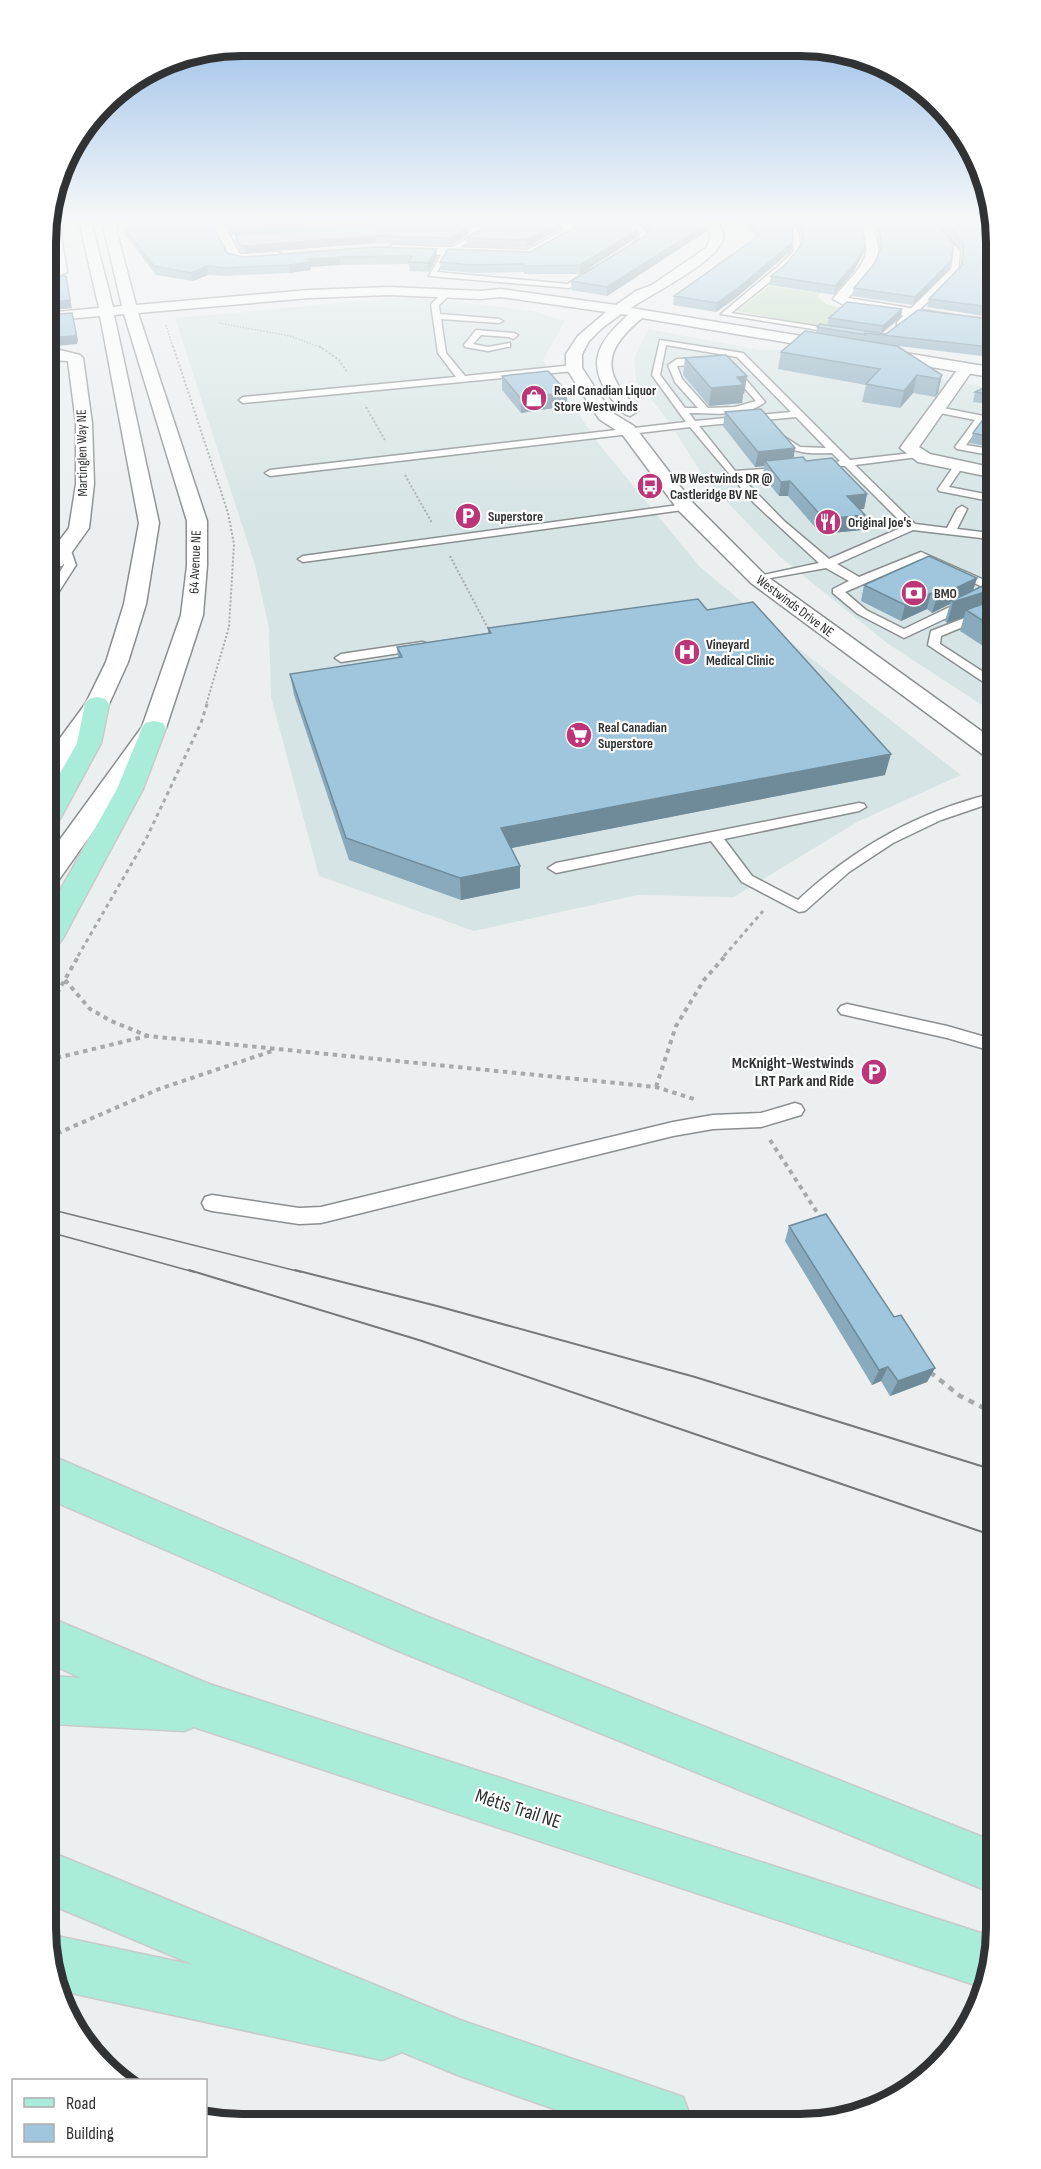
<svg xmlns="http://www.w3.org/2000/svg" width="1041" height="2169" viewBox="0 0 1041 2169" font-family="'Sofia Sans Condensed',sans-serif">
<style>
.built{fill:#d6e4e5}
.green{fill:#bed9ba}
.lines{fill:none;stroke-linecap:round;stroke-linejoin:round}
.lane-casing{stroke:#8a8e8f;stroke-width:3}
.street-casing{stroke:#8a8e8f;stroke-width:3}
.secondary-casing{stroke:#8a8e8f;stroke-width:3}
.primary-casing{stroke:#c9caca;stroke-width:3}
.path-far4{stroke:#a7aaab;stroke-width:1.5;stroke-dasharray:1.5 1.5;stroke-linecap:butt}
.path-far3{stroke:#a7aaab;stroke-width:2;stroke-dasharray:2 2;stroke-linecap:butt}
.path-far2{stroke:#a7aaab;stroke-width:3;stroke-dasharray:4 4;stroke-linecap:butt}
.path-far1{stroke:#a7aaab;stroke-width:4;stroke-dasharray:4.5 4.5;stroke-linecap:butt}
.path{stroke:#a7aaab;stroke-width:4.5;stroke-dasharray:6 6;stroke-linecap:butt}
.lane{fill:#fff;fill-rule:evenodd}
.street{fill:#fff;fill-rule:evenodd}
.secondary{fill:#fff;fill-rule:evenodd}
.primary{fill:#a9ecd9;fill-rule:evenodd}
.tram-far1{stroke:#767879;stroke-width:1.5}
.tram{stroke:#767879;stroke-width:2}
.wall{fill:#89aabd}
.shaded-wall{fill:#6f8b9a}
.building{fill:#9fc6dc;stroke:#6f8b9a;stroke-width:1.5}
.labels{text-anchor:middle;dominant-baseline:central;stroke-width:4.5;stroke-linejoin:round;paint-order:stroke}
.far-poi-label{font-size:14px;font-weight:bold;fill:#313233;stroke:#fff;text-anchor:start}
.far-street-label{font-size:14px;fill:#313233;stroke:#fff}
.poi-label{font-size:16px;font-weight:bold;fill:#313233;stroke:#fff;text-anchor:end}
.near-street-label{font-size:20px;fill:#313233;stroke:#fff}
.rim{fill:none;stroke:#313233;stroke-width:8}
</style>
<rect width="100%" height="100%" fill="#ebeff0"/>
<path class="built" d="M 406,297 L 494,306 L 537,312 L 565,321 L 543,360 L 598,443 L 700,567 L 790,642 L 961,775 L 857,822 L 734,897 L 638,895 L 474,931 L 319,876 L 271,697 L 269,628 L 255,565 L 175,318 Z
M 648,329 L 760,350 L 786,350 L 990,388 L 991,711 L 887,643 L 779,556 L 706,480 L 667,419 L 636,381 L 634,359 Z"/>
<path class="green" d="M 769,286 L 820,293 L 818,297 L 826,304 L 843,308 L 823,327 L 737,311 Z"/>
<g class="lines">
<defs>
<path id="lane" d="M 628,221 L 635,221 L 648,232 L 642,243 L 626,254 L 624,251 L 637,241 L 641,232 Z
M 785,221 L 791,221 L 799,233 L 800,251 L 782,272 L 731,313 L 840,330 L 843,330 L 843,334 L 721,314 L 776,268 L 794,251 L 793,233 Z
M 928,221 L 935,221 L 960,252 L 958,272 L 903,326 L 897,326 L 897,322 L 951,269 L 954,252 Z
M 484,229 L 486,232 L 447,255 L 437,272 L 568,284 L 589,270 L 596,272 L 569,288 L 429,276 L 442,253 Z
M 446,290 L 453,292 L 439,305 L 440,314 L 499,319 L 503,321 L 499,323 L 441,319 L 446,353 L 465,376 L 574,365 L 578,368 L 574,371 L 243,403 L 239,400 L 243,397 L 456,377 L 438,353 L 431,304 Z
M 476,330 L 514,333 L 518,335 L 513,339 L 509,337 L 481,335 L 473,344 L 488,347 L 510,343 L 510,347 L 507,347 L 488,351 L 465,347 L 464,345 Z
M 660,340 L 743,353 L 850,460 L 921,452 L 921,456 L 918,457 L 855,465 L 915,524 L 947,528 L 957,509 L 962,506 L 967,509 L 957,529 L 990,533 L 990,539 L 913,530 L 837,564 L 859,577 L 921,552 L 991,583 L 991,597 L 904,638 L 858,614 L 833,593 L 833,589 L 849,581 L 826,568 L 754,581 L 754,577 L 819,563 L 754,503 L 690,427 L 270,476 L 265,473 L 270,470 L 686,422 L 652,375 ZM 666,345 L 737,357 L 791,412 L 695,421 L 689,413 C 712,413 747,418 765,402 L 731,362 L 721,358 L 677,359 L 668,365 L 675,382 L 698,408 L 685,408 L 660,375 ZM 717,363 L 725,366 L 756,401 L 735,407 L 708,408 L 682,379 L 677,366 ZM 796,417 L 826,448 L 800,447 L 777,432 L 774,433 L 774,437 C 791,454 809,454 832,453 L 840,461 L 836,462 L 836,466 L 845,466 L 905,526 L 829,559 L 784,521 L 740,476 L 788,472 L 791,471 L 791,467 L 735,471 L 699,426 ZM 921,559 L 987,589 L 904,629 L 866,610 L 845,592 Z
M 938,407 L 984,416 L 986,418 L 966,445 L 990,449 L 990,455 L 957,449 L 955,447 L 975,420 L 935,412 L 933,410 Z
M 959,462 L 964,465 L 949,487 L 990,495 L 990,501 L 939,491 L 938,489 L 956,463 Z
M 686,504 L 690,505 L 690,509 L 303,562 L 298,559 L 303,556 Z
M 65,545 L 70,548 L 76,565 L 51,604 L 47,605 L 47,593 L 64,565 L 60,548 Z
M 985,610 L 989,612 L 989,616 L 941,636 L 940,644 L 991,677 L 991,687 L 928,645 L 931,631 Z
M 422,642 L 426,643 L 426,649 L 341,662 L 335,658 L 341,654 Z
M 991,794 L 991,803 L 941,820 L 893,843 L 849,872 L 805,911 L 799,912 L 742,882 L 711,841 L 556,873 L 548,868 L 556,863 L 859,803 L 864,804 L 866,807 L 859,811 L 724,839 L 752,876 L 798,900 C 853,849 917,812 991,794 Z
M 847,1004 L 947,1026 L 992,1039 L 992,1051 L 947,1038 L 841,1014 L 838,1010 L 841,1006 Z
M 795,1103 L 801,1105 L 804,1110 L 801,1115 L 761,1127 L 713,1129 L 673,1136 L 321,1223 L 299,1224 L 212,1211 L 205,1209 L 202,1203 L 205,1197 L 212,1195 L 299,1208 L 321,1207 L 673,1122 L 713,1115 L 761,1113 Z"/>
<path id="street" d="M 47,221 L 59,223 L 67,272 L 46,281 L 46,273 L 53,270 Z
M 211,221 L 224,221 L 223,223 L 240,254 L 278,252 L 284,256 C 273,266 245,263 230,260 Z
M 555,221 L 568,221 L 578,231 L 529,258 L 392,253 L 386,249 L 392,245 L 527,250 L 564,230 Z
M 856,221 L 868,221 C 891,255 871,272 848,298 L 959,316 L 964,317 L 966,320 L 964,323 L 959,324 L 847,307 L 833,299 C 854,271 881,259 856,221 Z
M 56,349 L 80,355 L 83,358 L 92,423 L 94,484 L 89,528 L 62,566 L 47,569 L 47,557 L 69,528 L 76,484 L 76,423 L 68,361 L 46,360 L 46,350 Z
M 966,363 L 974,368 L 919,447 L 930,454 L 990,467 L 990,477 L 918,462 L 900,448 L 961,365 Z"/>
<path id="secondary" d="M 79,221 L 91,221 L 113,307 L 122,306 L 102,221 L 114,221 L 136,305 L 309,290 L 389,287 L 480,291 L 501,289 L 616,305 L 636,291 L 652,285 L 706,248 C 713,237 711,231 704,221 L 716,221 C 720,227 724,231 723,238 C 721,260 649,295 631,308 L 990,367 L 990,377 L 642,318 C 623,334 602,355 616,381 C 621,392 631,401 638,411 L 630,416 C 621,414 616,404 610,397 C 585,362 599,341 628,315 L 621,314 L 602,328 L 589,341 L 582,354 L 582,368 L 611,412 L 634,426 L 693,503 L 765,575 L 991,738 L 991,756 L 982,754 L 751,583 L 679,511 L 622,434 L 599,419 L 566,368 L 566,354 L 578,336 L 606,312 L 501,297 L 480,299 L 389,295 L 309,298 L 138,313 L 207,521 L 207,566 L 203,615 L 166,728 L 58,881 L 48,884 L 48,856 L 142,727 L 181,615 L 187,566 L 187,521 L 124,314 L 114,315 L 159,523 L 146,604 L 128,662 L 109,704 L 56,779 L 47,782 L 47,756 L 86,703 L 106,662 L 124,604 L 139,523 L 100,316 L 46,321 L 46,313 L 99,308 Z"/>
<path id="primary" d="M 97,697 L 105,699 L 109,704 L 101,743 L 61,817 L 57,823 L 48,825 L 48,795 L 77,743 L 85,704 L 89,699 Z
M 154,721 L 163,723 L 166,728 L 143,789 L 63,938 L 58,945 L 48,948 L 48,912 L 117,789 L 142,728 L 145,723 Z
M 50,1455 L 418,1613 L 995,1842 L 995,1894 L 396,1650 L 51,1500 Z
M 51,1618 L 209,1684 L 990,1936 L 996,1938 L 996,1941 L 984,1988 L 194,1727 L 184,1731 L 51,1724 L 51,1676 L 81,1678 L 51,1664 Z
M 51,1852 L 460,2020 L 683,2097 L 691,2118 L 580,2118 L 460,2076 L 402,2052 L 382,2060 L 57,1990 L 52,1979 L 52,1935 L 194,1965 L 52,1905 Z"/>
</defs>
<use href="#lane" class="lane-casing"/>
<use href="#street" class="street-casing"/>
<use href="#secondary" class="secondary-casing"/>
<use href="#primary" class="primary-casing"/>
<path class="path-far4" d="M 219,323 L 290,336 L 322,348
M 166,325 L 173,348"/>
<path class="path-far3" d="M 173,346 L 228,513 L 234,544 L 229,627 L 206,705
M 319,346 L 339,360 L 347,372
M 366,407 L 386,442
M 405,475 L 432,523
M 450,556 L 490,632"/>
<path class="path-far2" d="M 78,956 L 146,839 L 201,723 L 207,704
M 724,956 L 763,911"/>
<path class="path-far1" d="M 65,980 L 90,1009 L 111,1021 L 148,1036 L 656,1087 L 697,1100
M 48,1009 L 79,955
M 48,1060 L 147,1036
M 656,1087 L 676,1026 L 704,980 L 726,955
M 49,1137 L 159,1089 L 275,1050
M 770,1140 L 822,1220"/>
<path class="path" d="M 930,1372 L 960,1396 L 994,1413"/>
<use href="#lane" class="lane"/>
<use href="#street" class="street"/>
<use href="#secondary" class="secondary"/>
<use href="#primary" class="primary"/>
<path class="tram-far1" d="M 49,1209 L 301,1272
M 49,1232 L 194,1272"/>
<path class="tram" d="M 189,1270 L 422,1341 L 994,1536
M 295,1270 L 437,1306 L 695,1377 L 994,1470"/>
</g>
<path class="wall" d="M 226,221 L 560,221 L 560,229 L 526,248 L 467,246 L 467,238 L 487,226 L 483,223 L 479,227 L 370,226 L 238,235 L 468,228 L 468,235 L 451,245 L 375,243 L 246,253 L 241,252 L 236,242 L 235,235 L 232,235 Z
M 571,221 L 635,221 L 638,233 L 635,239 L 580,274 L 524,274 L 524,272 L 473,273 L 441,270 L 440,262 L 530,252 L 577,226 Z
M 639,221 L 707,221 L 707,231 L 607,296 L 571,290 L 571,281 L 645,236 L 648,229 Z
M 744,221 L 789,221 L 793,242 L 792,250 L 737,297 L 716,312 L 673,305 L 674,296 L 756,238 Z
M 794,221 L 859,221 L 865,246 L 863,254 L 854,271 L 834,295 L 769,285 L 771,276 L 785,265 L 802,245 L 801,232 Z
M 870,221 L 934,221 L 951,261 L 949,269 L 913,305 L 852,296 L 854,288 L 874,264 L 880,251 L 877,232 Z
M 937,221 L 989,221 L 990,317 L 927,307 L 929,299 L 961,266 L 962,252 Z
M 124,228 L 244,257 L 437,249 L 437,257 L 429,272 L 410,271 L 409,264 L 340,265 L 310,267 L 311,270 L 290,273 L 225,276 L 208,275 L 193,281 L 156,275 L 126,236 Z
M 902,309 L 901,317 L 881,333 L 886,334 L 990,319 L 990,357 L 898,346 L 942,375 L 938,393 L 935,397 L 913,393 L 900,408 L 862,402 L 866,385 L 778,369 L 781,352 L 816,333 L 817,327 L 827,325 L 829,318 Z
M 685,358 L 747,376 L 744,394 L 743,394 L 742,403 L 709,406 L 683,375 Z
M 502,376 L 567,392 L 567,406 L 521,413 L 502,390 Z
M 990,385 L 990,447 L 970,443 L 973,433 L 986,415 L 989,404 L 973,402 L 975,392 Z
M 725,412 L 794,458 L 806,461 L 867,494 L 864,509 L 860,509 L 862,530 L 821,534 L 788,496 L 779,496 L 763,476 L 764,466 L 755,467 L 723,426 Z
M 977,578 L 973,590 L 991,582 L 991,651 L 960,631 L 964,617 L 947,623 L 945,621 L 950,604 L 932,613 L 927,609 L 901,621 L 861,601 L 864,585 Z
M 707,610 L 885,775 L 511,848 L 520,866 L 520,888 L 461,900 L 349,860 L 294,695 L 290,674 L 398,658 L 397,647 L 488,633 L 488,628 Z
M 789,1226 L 894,1317 L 935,1368 L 927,1382 L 890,1396 L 881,1381 L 872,1385 L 785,1241 Z"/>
<path class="shaded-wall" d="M 319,221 L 369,221 L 370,226 L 232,235 L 231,227 Z
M 479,221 L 483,221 L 483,223 L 479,227 Z
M 560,222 L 560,229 L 526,248 L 526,240 Z
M 708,223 L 707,231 L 607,296 L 607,287 Z
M 639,225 L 638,233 L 635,239 L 580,274 L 580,265 Z
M 468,228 L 468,235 L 451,245 L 450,238 Z
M 375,236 L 375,243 L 246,253 L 245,246 Z
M 793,242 L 792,250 L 737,297 L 716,312 L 717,303 Z
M 865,246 L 863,254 L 854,271 L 834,295 L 835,286 Z
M 437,249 L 437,257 L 429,272 L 428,263 Z
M 340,257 L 340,265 L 310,267 L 311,270 L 290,273 L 289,265 L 308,259 Z
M 951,261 L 949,269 L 913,305 L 915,297 Z
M 207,266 L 208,275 L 193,281 L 191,273 Z
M 66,276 L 72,308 L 46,311 L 46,303 Z
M 902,309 L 901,317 L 881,334 L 883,326 Z
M 72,313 L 78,340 L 77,344 L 46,347 L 46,338 Z
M 46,354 L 48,362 L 55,419 L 46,420 Z
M 917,375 L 913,393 L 900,408 L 904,391 Z
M 942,375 L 938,393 L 935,397 L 939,379 Z
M 747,376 L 744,394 L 743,394 L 742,403 L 709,406 L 711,388 L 737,377 Z
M 567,392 L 567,406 L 521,413 L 521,399 Z
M 53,424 L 55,433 L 56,462 L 54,464 L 55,481 L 52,481 L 52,489 L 48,490 L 49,509 L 46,509 L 46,481 L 49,472 L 51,454 Z
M 795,448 L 793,463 L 765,461 L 764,466 L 755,467 L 758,452 Z
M 790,481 L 788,496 L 779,496 L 781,482 Z
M 867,494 L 864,509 L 844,511 L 847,496 Z
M 865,515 L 862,530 L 821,534 L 824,519 Z
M 977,578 L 972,594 L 991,590 L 991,608 L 966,610 L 964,617 L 947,623 L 953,602 L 951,601 L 950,604 L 932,613 L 937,597 Z
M 931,593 L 927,609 L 901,621 L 905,605 Z
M 891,754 L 885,775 L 501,850 L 501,828 Z
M 520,866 L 520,888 L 461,900 L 460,878 Z
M 888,1367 L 881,1381 L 872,1385 L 879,1370 Z
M 935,1368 L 927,1382 L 890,1396 L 898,1381 Z"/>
<path class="building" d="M 133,221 L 211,221 L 227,253 L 244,257 L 374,247 L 437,249 L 428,263 L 409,262 L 412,256 L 340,257 L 308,259 L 310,262 L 289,265 L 224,268 L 207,266 L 191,273 L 154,266 L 124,228 Z
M 228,221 L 319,221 L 231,227 Z
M 488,221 L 560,221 L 560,222 L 526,240 L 467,238 L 487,226 Z
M 580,221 L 635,221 L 639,225 L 636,231 L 580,265 L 524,266 L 524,264 L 472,265 L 440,262 L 448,249 L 530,252 L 579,225 Z
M 648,221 L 707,221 L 708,223 L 607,287 L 571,281 L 645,236 L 651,224 Z
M 751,221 L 789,221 L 792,226 L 793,242 L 738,288 L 717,303 L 674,296 L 760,235 Z
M 800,221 L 859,221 L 862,227 L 865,246 L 856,262 L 835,286 L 771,276 L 785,265 L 803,243 L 802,224 Z
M 876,221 L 934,221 L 954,244 L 951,261 L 915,297 L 854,288 L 874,264 L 882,246 L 878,224 Z
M 945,221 L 989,221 L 990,307 L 929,299 L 962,265 L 964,244 Z
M 370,227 L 468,228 L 450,238 L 375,236 L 245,246 L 240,245 L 235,235 Z
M 66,276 L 70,300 L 46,303 L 46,277 Z
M 847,302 L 902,309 L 883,326 L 829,318 Z
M 918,310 L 990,319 L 990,347 L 864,333 L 867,335 L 817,327 L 820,324 L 886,334 Z
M 72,313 L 76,332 L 75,336 L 46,338 L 46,315 Z
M 805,331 L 897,346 L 942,375 L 939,379 L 917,375 L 904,391 L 866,384 L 880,369 L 781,352 Z
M 46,354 L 52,410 L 46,411 Z
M 726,355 L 747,376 L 737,377 L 744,385 L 711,388 L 685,358 Z
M 548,371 L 567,392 L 521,399 L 502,376 Z
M 990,385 L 990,394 L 975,392 Z
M 761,409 L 795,448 L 758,452 L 725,412 Z
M 990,410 L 990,437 L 973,433 Z
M 53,424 L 54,453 L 51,454 L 53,472 L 49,472 L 50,479 L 46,481 L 46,425 Z
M 803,457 L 806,461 L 832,458 L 867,494 L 847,496 L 865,515 L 824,519 L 790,481 L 781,482 L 765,461 Z
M 929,556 L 977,578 L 937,597 L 931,593 L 905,605 L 864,585 Z
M 991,582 L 991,590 L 953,602 L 951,601 Z
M 698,599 L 707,610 L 753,602 L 891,754 L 501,828 L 520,866 L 460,878 L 346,838 L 290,674 L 402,657 L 397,647 L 491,633 L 488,628 Z
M 991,601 L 991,626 L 966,610 Z
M 826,1214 L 894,1317 L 901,1315 L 935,1368 L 898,1381 L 888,1367 L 879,1370 L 789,1226 Z"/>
<linearGradient id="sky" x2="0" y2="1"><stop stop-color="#93bae7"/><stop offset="0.42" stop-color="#f6f8f8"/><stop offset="1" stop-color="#f6f8f8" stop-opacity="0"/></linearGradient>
<rect width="1041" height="525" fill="url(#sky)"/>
<defs>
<symbol id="shop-disc" viewBox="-11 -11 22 22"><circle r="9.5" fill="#bb3578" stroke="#fff"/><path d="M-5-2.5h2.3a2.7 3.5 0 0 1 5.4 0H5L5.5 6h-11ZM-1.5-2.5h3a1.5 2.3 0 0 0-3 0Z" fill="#fff"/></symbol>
<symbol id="bus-disc" viewBox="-11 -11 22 22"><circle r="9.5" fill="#bb3578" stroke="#fff"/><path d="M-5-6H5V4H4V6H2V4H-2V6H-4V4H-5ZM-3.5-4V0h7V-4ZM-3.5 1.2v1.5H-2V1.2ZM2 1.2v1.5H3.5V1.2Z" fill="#fff"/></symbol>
<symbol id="parking-disc" viewBox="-11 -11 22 22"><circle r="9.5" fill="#bb3578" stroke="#fff"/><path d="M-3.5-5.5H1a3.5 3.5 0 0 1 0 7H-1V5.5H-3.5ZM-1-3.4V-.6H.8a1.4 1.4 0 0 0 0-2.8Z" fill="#fff"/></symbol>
<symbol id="restaurant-disc" viewBox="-11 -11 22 22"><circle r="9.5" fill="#bb3578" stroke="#fff"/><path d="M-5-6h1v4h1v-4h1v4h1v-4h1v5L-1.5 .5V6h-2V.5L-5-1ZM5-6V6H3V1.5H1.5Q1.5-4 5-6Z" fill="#fff"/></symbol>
<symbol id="bank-disc" viewBox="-11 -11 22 22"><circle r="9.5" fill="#bb3578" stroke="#fff"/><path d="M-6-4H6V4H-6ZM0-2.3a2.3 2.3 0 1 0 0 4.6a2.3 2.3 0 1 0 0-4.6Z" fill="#fff"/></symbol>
<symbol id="hospital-disc" viewBox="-11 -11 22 22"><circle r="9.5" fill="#bb3578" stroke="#fff"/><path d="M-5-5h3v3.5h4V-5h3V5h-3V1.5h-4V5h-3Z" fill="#fff"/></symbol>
<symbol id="supermarket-disc" viewBox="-11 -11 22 22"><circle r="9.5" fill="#bb3578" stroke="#fff"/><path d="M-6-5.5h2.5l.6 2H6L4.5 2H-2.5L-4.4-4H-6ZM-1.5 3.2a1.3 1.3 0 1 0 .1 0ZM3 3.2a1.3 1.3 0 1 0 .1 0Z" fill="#fff"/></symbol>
</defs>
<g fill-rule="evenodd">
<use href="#shop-disc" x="519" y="383" width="30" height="30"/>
<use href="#bus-disc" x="635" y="471" width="30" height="30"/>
<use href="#parking-disc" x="453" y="501" width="30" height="30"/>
<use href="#restaurant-disc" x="813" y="507" width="30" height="30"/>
<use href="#bank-disc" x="899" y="578" width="30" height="30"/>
<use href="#hospital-disc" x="672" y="637" width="30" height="30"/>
<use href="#supermarket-disc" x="564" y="720" width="30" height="30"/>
<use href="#parking-disc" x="859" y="1057" width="30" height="30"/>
</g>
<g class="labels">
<g class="far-poi-label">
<text x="554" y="390">Real Canadian Liquor<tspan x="554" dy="16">Store Westwinds</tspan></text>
<text x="670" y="478">WB Westwinds DR @<tspan x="670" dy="16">Castleridge BV NE</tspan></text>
<text x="488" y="516">Superstore</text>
<text x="848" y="522">Original Joe's</text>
<text x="934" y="593">BMO</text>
<text x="706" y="644">Vineyard<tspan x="706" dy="16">Medical Clinic</tspan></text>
<text x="598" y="727">Real Canadian<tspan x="598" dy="16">Superstore</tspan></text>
</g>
<g class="far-street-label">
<text transform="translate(82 453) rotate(-91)">Martinglen Way NE</text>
<text transform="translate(195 562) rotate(-88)">64 Avenue NE</text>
<text transform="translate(795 606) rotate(37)">Westwinds Drive NE</text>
</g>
<g class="poi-label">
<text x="854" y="1063">McKnight-Westwinds<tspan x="854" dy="18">LRT Park and Ride</tspan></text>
</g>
<g class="near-street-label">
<text transform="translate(518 1809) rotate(18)">Métis Trail NE</text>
</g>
</g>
<path d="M0 0H1041V2169H0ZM242 56H800A186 186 0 0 1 986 242V1928A186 186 0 0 1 800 2114H242A186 186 0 0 1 56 1928V242A186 186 0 0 1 242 56Z" fill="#fff" fill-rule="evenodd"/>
<path class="rim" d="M242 56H800A186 186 0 0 1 986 242V1928A186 186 0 0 1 800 2114H242A186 186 0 0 1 56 1928V242A186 186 0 0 1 242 56Z"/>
<rect x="12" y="2079" width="195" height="78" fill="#ffffff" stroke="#adadad" stroke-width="1.5"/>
<rect x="24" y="2098" width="30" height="9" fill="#a9ecd9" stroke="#adadad" stroke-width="1.5"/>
<text x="66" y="2109" font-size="18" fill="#313233">Road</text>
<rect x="24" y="2124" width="30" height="18" fill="#9fc6dc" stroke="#adadad" stroke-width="1.5"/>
<text x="66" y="2139" font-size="18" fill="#313233">Building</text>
</svg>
